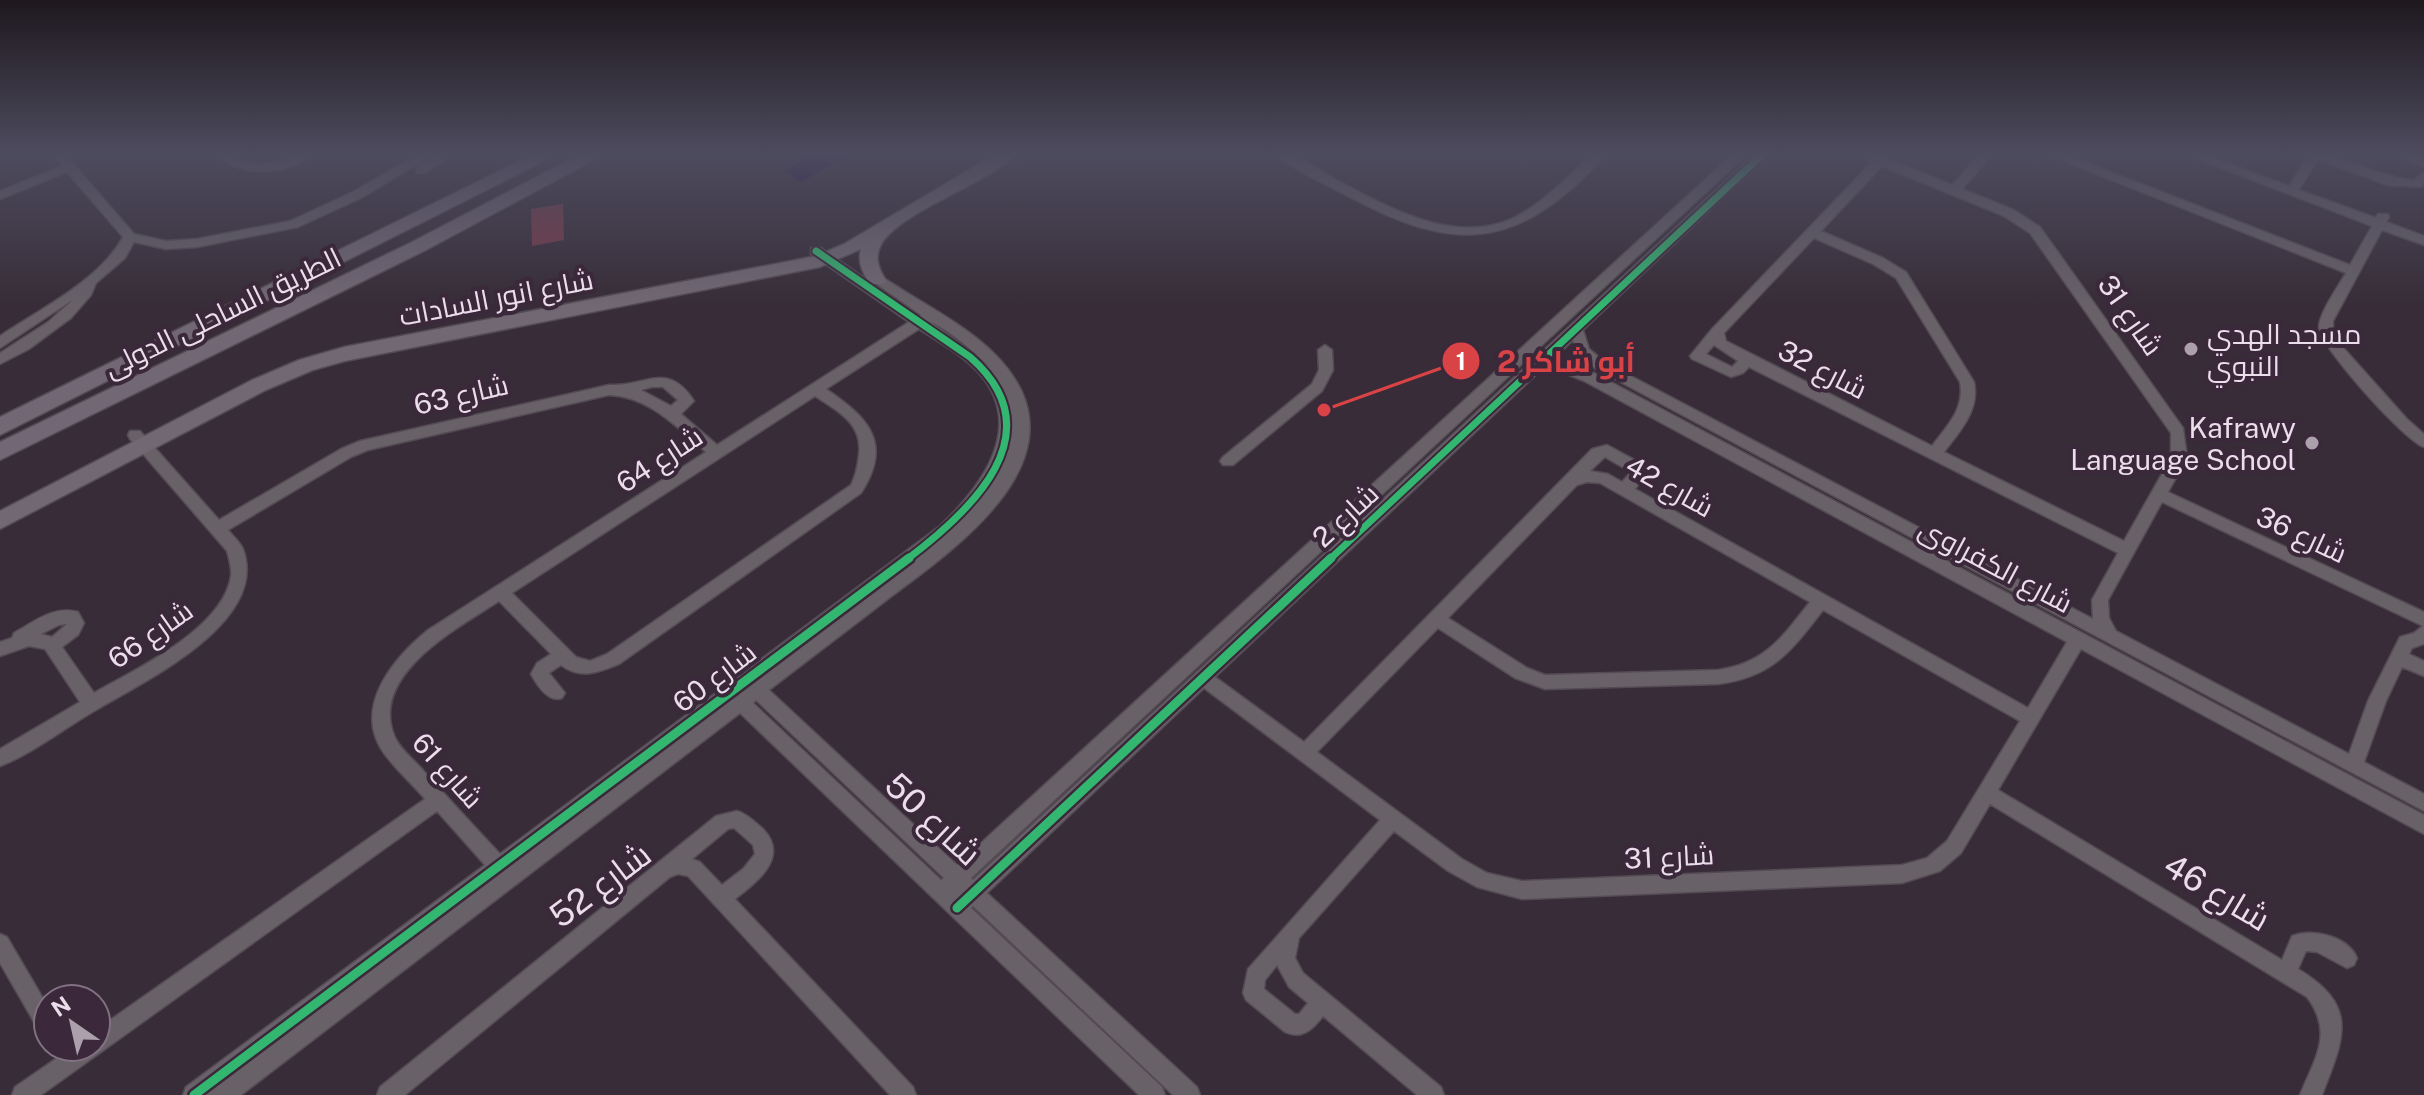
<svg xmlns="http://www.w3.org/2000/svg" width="2424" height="1095" viewBox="0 0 2424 1095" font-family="'Public Sans',Cairo,sans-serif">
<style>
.green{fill:#7a3a48}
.water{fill:#1b0a4c}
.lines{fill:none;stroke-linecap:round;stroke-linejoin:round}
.minor-casing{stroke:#534a53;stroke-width:3}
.major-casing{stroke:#534a53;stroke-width:3}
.highway-casing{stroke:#534a53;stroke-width:3}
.minor{fill:#686168;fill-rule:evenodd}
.major{fill:#716873;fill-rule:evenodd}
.highway{fill:#726875;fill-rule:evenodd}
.cycleway-far1-casing{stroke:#3b283b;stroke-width:11}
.cycleway-casing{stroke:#3b283b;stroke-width:14}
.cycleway-far1{stroke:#33b770;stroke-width:7}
.cycleway{stroke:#33b770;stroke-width:9}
.poi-dot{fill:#aba0ab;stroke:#3b283b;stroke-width:3}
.labels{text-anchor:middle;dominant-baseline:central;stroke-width:8;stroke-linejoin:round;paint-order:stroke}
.street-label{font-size:28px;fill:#eadeea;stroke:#3b283b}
.poi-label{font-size:28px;fill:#eadeea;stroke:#3b283b;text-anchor:start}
.near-street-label{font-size:34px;fill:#eadeea;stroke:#3b283b}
.leader{fill:none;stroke:#d94345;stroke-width:3}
.callout-dot{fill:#d94345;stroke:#3b283b;stroke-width:3}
.mark-label{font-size:24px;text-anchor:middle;font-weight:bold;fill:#fff}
.callout-label{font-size:30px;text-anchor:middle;font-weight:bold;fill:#d94345;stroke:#3b283b;stroke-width:8;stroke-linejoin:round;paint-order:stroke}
</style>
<rect width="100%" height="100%" fill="#372c37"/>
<path class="green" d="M 563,204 L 564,240 L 532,246 L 531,209 Z"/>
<path class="water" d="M 814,154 L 850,154 L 801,182 L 784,171 Z"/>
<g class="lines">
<defs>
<path id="minor" d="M 52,154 L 65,154 L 134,234 L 166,241 L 197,239 L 290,221 L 353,192 L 419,154 L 434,154 L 361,198 L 298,227 L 197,247 L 166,249 L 134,242 L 125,258 L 96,283 L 91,295 L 71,318 L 29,349 L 0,364 L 0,353 L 48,322 L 74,299 L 0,348 L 0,336 C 40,309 100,280 123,237 L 67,172 L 0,199 L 0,191 L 62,166 Z
M 215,154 C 231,154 242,164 258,164 C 278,164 295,154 315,154 C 288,175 241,179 215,154 Z
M 438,154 L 453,154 L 425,173 L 417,173 L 417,167 Z
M 1275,154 C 1300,154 1320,171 1342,183 C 1391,209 1455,244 1511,219 C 1542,205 1568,176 1593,154 L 1607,154 C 1521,247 1461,257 1350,197 C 1326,184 1296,172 1275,154 Z
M 1733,154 L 1747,154 L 971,878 L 973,880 L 1755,154 L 1769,154 L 1583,330 L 1589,349 L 1606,363 L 2093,619 L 2092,600 L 2118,553 L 1749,367 L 1743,373 L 1731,377 L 1692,359 L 1690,356 L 1712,329 L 1872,162 L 1858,154 L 1876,154 L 1952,185 L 1980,154 L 1993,154 L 1962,189 L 2014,210 L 2040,227 L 2183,428 L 2187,458 L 2168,492 L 2424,612 L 2424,644 L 2412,648 L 2409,654 L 2424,661 L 2424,676 L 2402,667 L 2386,701 L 2364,762 L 2424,794 L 2424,811 L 1596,369 L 1578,354 L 1573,340 L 1551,361 L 1564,362 L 1594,373 L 2424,815 L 2424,834 L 2081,649 L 1998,790 L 2282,960 L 2292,936 C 2312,928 2348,936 2357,958 L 2354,965 L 2347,968 L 2317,952 L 2306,951 L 2298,969 C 2360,1006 2344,1038 2322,1095 L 2300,1095 C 2315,1058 2334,1033 2307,997 L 1990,804 L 1961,853 L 1940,871 L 1902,883 L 1522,899 L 1477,887 L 1448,871 L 1394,831 L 1299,938 L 1295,958 L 1303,973 L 1441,1087 L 1444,1095 L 1417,1095 L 1323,1016 C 1313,1029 1302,1040 1285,1032 L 1246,1000 L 1243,993 L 1248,969 L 1380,820 L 1204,688 L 987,893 L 1197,1087 L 1200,1095 L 1173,1095 L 973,906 L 971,908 L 1162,1087 L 1165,1095 L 1139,1095 L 740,713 L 241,1095 L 183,1095 L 186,1087 L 485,865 L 437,811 L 41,1095 L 12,1095 L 15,1087 L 73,1047 L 96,1047 L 96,1030 L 425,799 C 411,782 391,766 380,747 C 355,703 396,656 428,630 L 706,452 C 676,427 650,397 609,395 L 368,450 L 351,457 L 228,530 C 233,536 240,542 243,549 C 270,622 145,681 96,710 C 66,727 32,754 0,766 L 0,749 L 80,702 L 45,649 L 29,646 L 0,656 L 0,642 L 12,638 L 14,633 C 34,622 54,605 78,612 L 84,623 L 78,635 L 62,647 L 94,693 C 136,669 223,629 231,576 C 232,568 229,559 227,551 L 130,439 L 128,435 L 130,431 L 140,431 L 219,520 L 341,449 L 360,441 L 609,385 C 646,387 667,360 694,401 L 681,414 L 717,445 L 909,322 L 811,254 L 811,248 L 821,248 L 919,316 L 921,315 L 875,283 L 882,279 L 887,280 C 933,311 996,338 1021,390 C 1063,478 942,558 884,602 C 846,631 807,661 769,690 L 957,865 ZM 1882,166 L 2004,216 L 2030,233 L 2171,433 L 2171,458 L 2124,541 L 1944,452 C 1960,431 1980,410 1974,382 L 1906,272 L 1883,258 L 1821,231 ZM 1814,238 L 1873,264 L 1896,278 L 1960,382 C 1965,409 1947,426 1932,446 L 1726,341 L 1724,333 ZM 930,321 C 951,332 972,349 989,367 ZM 919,329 C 939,342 961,354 978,372 C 1027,426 982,486 940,526 L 500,854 C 473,825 447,797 421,768 C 412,758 398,747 394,735 C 370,674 458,628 499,601 L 551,654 L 537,663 L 531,674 C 537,685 548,703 562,698 L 565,693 L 549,673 L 561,665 C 581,680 599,672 619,664 L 861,493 C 894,442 867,417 826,389 ZM 1714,345 L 1738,361 L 1732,367 L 1706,354 ZM 1541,370 L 1562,372 L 1584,381 L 2067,642 L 2028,708 L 1635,489 L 1647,474 L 1644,465 L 1607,445 L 1592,449 L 1304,742 L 1215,677 ZM 652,387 L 663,387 L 678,400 L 671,406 L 641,390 ZM 815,396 C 837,411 863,423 859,454 C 858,465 856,475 851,485 L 607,654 L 590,661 L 576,657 L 512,593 ZM 1605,457 L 1631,472 L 1622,482 L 1608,474 L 1590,471 ZM 1587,482 L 1600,483 L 1810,602 C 1782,637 1766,663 1718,670 L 1545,675 L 1527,668 L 1448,618 L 1577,485 ZM 2162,502 L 2423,626 L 2414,633 L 2400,637 L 2368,701 L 2349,754 L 2116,631 L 2109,618 L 2108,600 ZM 1823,610 L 2020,721 L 1947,841 L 1927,858 L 1902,865 L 1522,881 L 1487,873 L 1462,859 L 1317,752 L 1438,628 L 1515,678 L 1545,689 L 1718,684 C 1773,677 1791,651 1823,610 ZM 67,624 L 52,637 L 41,634 L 59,625 ZM 756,700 L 944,878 L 941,880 L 753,703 ZM 1277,965 L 1289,987 L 1308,1003 L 1299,1014 L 1295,1014 L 1264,989 L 1265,980 Z
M 2046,154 L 2064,154 L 2350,265 L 2372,226 L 2185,154 L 2203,154 L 2289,186 L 2309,154 C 2346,154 2377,177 2414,180 L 2424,172 L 2424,184 L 2421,187 L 2387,185 L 2318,159 L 2299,190 L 2376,218 L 2378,214 L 2388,214 L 2389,217 L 2386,222 L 2424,236 L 2424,245 L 2382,230 L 2333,321 L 2333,331 L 2339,343 L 2407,419 L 2424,434 L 2424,447 C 2405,441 2321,348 2319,328 C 2318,315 2339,285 2346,273 Z
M 2394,154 L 2412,154 L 2424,159 L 2424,167 Z
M 1325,345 L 1332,350 L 1333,370 L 1322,391 L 1233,465 L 1223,465 L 1220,461 L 1223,457 L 1312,384 L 1319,370 L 1318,350 Z
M 737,811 C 747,814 755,822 763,829 C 790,857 757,882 735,899 L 913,1087 L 916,1095 L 890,1095 L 688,876 L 678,874 L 670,877 L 405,1095 L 377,1095 L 380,1087 L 716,816 ZM 734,828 L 753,845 L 755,854 L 743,869 L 722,885 L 700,862 L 692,859 L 728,829 Z
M 0,934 L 7,937 L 48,1007 L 48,1037 L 41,1034 L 0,963 Z"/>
<path id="major" d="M 996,154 L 1017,154 C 989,183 897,213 881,245 C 874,258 879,269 886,280 L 884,284 L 870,284 C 863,273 857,263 861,249 L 820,267 L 345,361 L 313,370 L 266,390 L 0,529 L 0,511 L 252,380 L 299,360 L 344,347 L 816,256 L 844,244 Z"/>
<path id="highway" d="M 534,154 L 558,154 L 0,435 L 0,417 Z
M 581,154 L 605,154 L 424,251 L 0,460 L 0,442 L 410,243 Z"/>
</defs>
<use href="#minor" class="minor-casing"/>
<use href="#major" class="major-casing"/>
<use href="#highway" class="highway-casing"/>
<use href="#minor" class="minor"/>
<use href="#major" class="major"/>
<use href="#highway" class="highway"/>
<defs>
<path id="cycleway-far1" d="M 816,251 L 970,357 C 1057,433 970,512 906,560
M 1329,560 L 1763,154"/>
<path id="cycleway" d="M 957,908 L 1331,558
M 194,1095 L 909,558"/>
</defs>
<use href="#cycleway-far1" class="cycleway-far1-casing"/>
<use href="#cycleway" class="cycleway-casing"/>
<use href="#cycleway-far1" class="cycleway-far1"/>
<use href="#cycleway" class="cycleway"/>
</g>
<linearGradient id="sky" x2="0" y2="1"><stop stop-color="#1e181e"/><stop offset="0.5" stop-color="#4d4b5e"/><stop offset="1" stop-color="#4d4b5e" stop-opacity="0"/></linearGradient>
<rect width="2424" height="308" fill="url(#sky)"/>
<g class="poi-dot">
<circle cx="2191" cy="349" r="8"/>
<circle cx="2312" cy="443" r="8"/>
</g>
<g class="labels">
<g class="street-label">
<text transform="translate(496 297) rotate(-11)">شارع انور السادات</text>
<text transform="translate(222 312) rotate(-26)">الطريق الساحلى الدولى</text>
<text transform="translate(2131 315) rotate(55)">شارع 31</text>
<text transform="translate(1823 369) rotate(27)">شارع 32</text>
<text transform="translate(461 394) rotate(-13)">شارع 63</text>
<text transform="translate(659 459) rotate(-33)">شارع 64</text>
<text transform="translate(1670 486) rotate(29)">شارع 42</text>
<text transform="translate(1345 515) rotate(-43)">شارع 2</text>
<text transform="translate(2302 534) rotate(25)">شارع 36</text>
<text transform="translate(1996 565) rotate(28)">شارع الكفراوى</text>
<text transform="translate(150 634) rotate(-35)">شارع 66</text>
<text transform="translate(714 677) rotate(-37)">شارع 60</text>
<text transform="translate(448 770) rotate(48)">شارع 61</text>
<text transform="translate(1669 856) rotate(-3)">شارع 31</text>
</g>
<g class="poi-label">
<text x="2207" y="333">مسجد الهدي<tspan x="2207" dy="32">النبوي</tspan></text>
<text x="2296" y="427" text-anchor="end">Kafrawy<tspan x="2296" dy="32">Language School</tspan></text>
</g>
<g class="near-street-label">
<text transform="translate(933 819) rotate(43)">شارع 50</text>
<text transform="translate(600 885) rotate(-37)">شارع 52</text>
<text transform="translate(2217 892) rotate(31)">شارع 46</text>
</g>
</g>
<path class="leader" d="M1324 410L1461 361"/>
<g class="callout-dot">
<circle cx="1324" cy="410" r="8"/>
<circle cx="1461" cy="361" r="20"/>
</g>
<g class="mark-label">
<text x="1461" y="370">1</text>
</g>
<g class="callout-label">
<text x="1566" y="372">أبو شاكر 2</text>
</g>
<g transform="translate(72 1023) rotate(326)"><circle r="38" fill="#3b283b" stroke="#817181" stroke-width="2"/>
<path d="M0-6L14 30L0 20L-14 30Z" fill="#aba0ab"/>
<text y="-12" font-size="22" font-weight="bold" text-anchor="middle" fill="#eadeea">N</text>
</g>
</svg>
